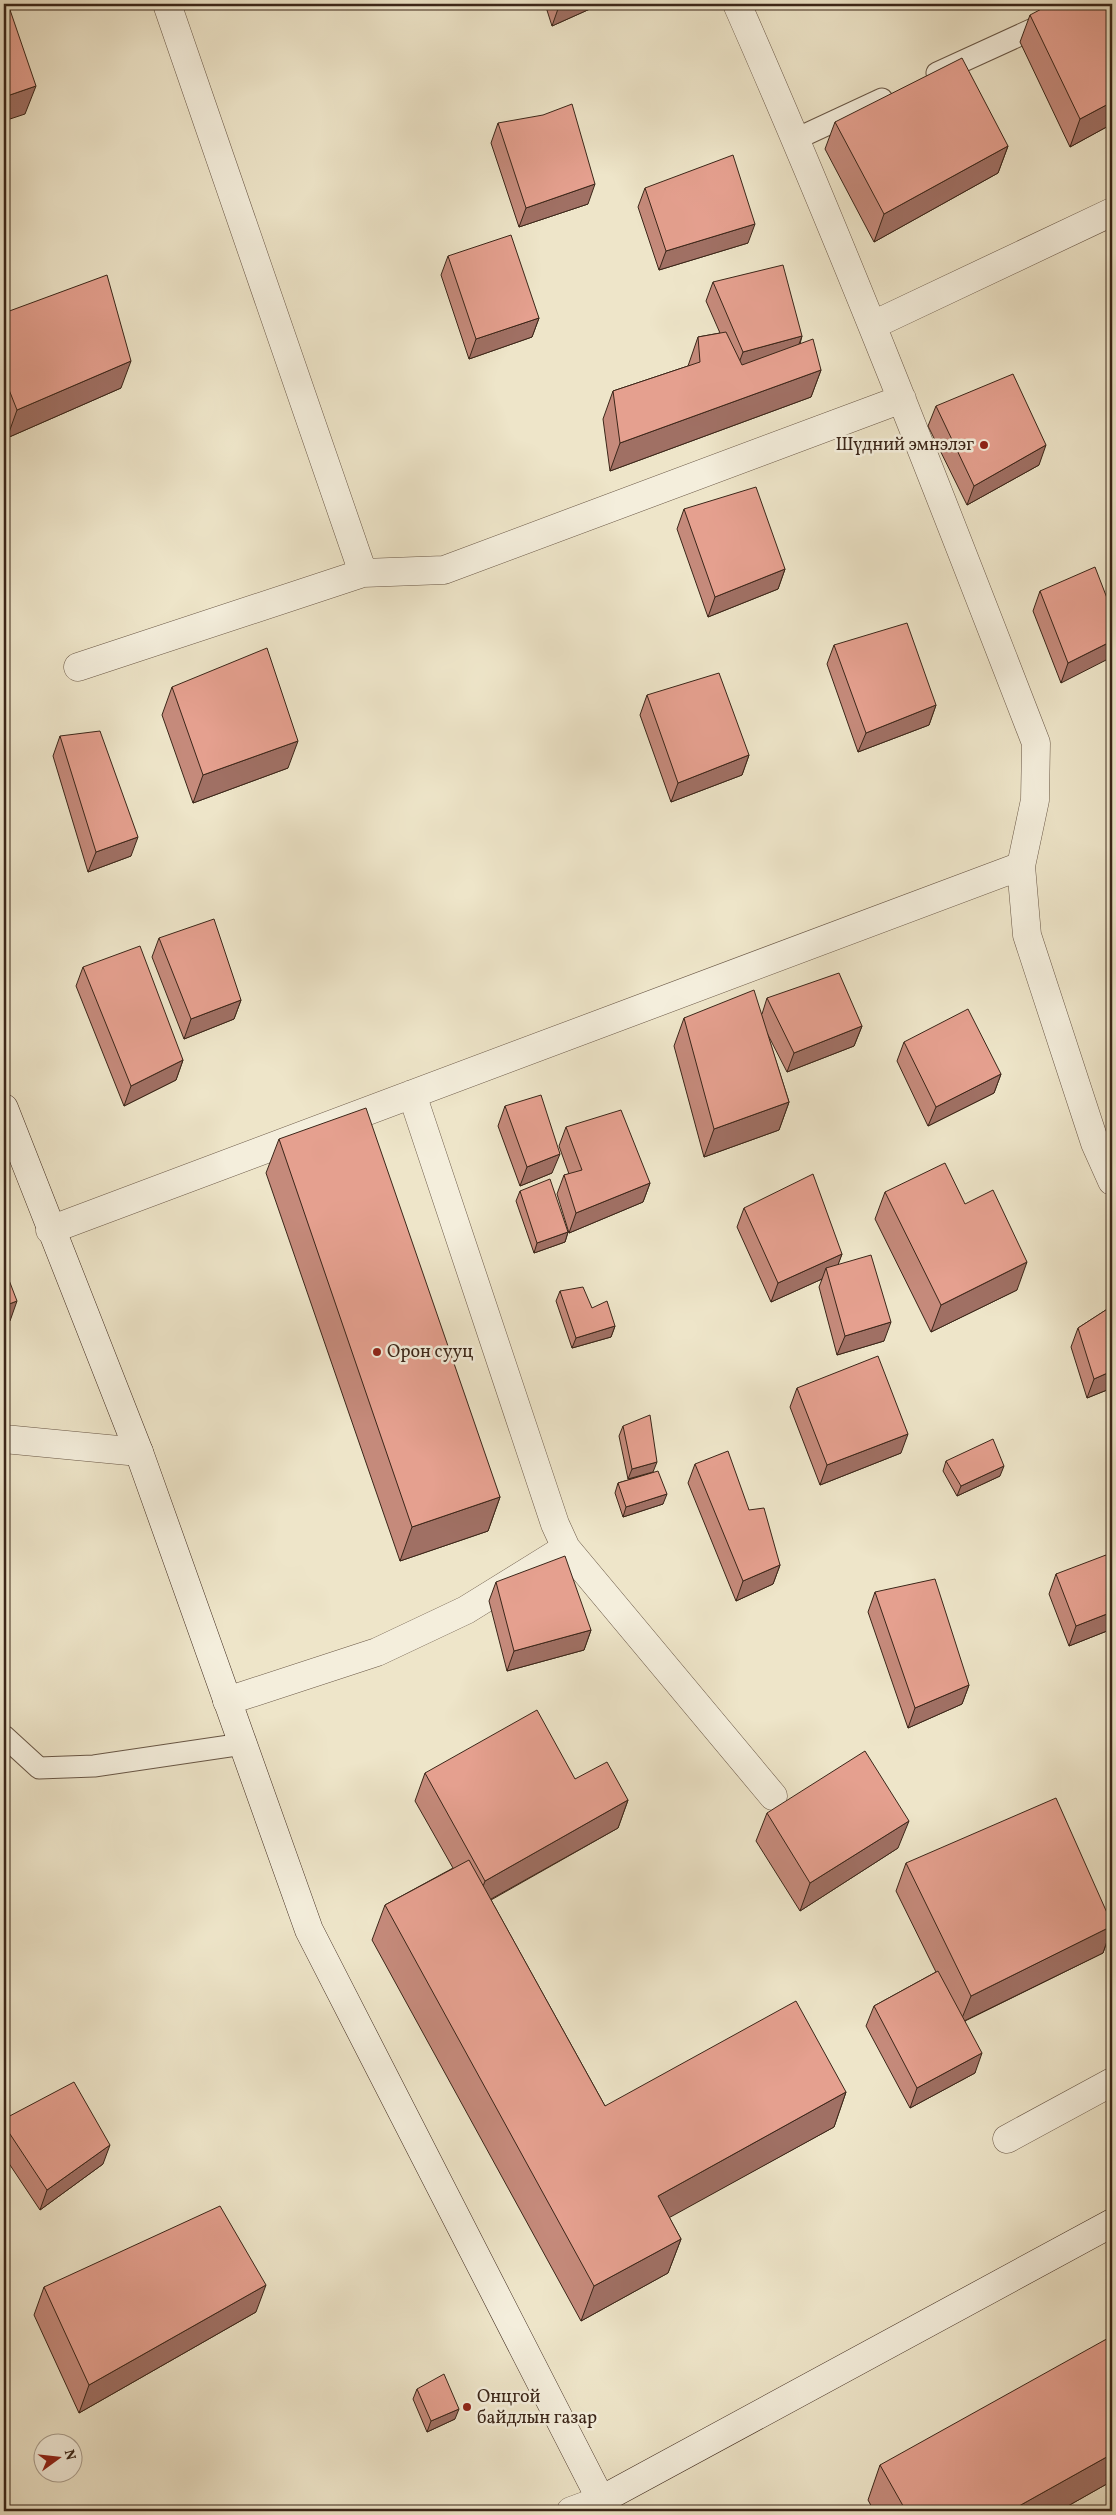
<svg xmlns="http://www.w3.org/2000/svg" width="1116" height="2515" viewBox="0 0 1116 2515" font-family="Vollkorn,serif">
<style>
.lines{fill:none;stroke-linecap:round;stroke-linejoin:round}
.service-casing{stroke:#685645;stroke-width:23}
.minor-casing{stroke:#685645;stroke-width:29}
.secondary-casing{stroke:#3b2619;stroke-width:29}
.service{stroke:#f4eedc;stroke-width:21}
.minor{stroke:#f4eedc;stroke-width:28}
.secondary{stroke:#f4eedc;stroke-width:28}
.wall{fill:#c58a7b;stroke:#3b2619}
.shaded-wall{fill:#a07064;stroke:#3b2619}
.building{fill:#e5a08f;stroke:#3b2619}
.poi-dot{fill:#8f2418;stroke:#f4eedc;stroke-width:2}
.labels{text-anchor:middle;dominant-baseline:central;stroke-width:5;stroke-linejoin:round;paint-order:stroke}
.poi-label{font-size:18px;fill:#3b2619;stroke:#f4eedc;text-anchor:start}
</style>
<rect width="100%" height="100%" fill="#eee5c9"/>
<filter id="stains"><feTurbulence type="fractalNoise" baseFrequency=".004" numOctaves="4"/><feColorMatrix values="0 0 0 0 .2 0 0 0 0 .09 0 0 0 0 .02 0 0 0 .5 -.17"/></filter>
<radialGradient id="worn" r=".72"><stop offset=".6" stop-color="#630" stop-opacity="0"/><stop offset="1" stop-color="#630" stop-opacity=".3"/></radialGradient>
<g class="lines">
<defs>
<path id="service" d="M 937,73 L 1088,4
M 796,139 L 882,99
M 4,1736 L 39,1768 L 94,1766 L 243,1744"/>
<path id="minor" d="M 737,4 C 844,247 940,495 1036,743 L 1035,800 L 1021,866 L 1027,935 L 1095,1143 L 1112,1181
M 873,325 L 1112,212
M 363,573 L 444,570 L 902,399
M 78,667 L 363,573 L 167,4
M 412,1094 L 555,1524 L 566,1548 L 773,1796
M 50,1230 L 1021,866
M 4,1439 L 139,1452
M 227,1701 L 377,1652 L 466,1610 L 566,1548
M 1007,2139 L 1112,2082
M 571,2511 L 601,2500"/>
<path id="secondary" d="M 4,1108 L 139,1452 L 309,1930 L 601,2500 L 1112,2223"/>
</defs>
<use href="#service" class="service-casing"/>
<use href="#minor" class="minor-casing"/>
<use href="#secondary" class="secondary-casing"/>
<use href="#service" class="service"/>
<use href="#minor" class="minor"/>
<use href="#secondary" class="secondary"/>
</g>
<path class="wall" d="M 545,4 L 601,4 L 552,26 Z
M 1030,15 L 1112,124 L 1070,147 L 1020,42 Z
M 835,122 L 1008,146 L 998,173 L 874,242 L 825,149 Z
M 498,123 L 588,204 L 519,227 L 491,143 Z
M 645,188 L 748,243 L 659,270 L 638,207 Z
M 448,256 L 539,318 L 532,337 L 469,359 L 441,275 Z
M 713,282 L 802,336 L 800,344 L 821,370 L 811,397 L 610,471 L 603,419 L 613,391 L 688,366 L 698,337 L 720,333 L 706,301 Z
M 4,313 L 121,388 L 7,438 L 4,430 Z
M 936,406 L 1039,465 L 967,505 L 928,426 Z
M 684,509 L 785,569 L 778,589 L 708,617 L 677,529 Z
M 1040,591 L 1112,611 L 1061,683 L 1033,611 Z
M 834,645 L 936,705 L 929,725 L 858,752 L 827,664 Z
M 172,687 L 288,768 L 193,803 L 162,715 Z
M 647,695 L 749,755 L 742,775 L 671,802 L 640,715 Z
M 60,736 L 131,856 L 88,872 L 53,756 Z
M 159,938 L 241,1000 L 234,1019 L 184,1039 L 152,957 Z
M 83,967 L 183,1060 L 176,1080 L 124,1106 L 76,986 Z
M 767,998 L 862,1026 L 854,1046 L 787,1072 L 767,1033 L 789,1102 L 779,1130 L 704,1157 L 674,1046 L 684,1018 L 762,1014 Z
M 904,1042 L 1001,1074 L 994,1093 L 928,1126 L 897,1061 Z
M 505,1106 L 552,1173 L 520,1186 L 498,1126 Z
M 566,1127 L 650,1183 L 643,1202 L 569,1233 L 557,1194 L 564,1175 L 569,1174 L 559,1146 Z
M 279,1139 L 500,1497 L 488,1531 L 400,1561 L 266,1173 Z
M 520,1191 L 568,1232 L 565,1242 L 534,1253 L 516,1201 Z
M 885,1192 L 965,1204 L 1017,1290 L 931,1332 L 875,1219 Z
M 744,1208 L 842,1254 L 838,1264 L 884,1341 L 837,1355 L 819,1287 L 822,1279 L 771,1302 L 737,1227 Z
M 560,1291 L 592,1308 L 615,1326 L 611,1337 L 572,1348 L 556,1301 Z
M 1112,1306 L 1112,1388 L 1087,1398 L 1071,1347 L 1078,1328 Z
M 797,1388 L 901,1453 L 820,1485 L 790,1407 Z
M 623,1426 L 653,1472 L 663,1504 L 623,1517 L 615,1493 L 618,1483 L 652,1473 L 628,1479 L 619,1436 Z
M 946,1461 L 1000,1476 L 957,1496 L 943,1471 Z
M 695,1464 L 749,1510 L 780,1565 L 773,1584 L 736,1601 L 688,1483 Z
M 1112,1573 L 1112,1629 L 1069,1646 L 1049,1594 L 1056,1574 Z
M 496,1582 L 591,1630 L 584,1650 L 507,1671 L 489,1601 Z
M 875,1592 L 969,1685 L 962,1704 L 908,1728 L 868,1612 Z
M 425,1773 L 575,1779 L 628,1800 L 618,1828 L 491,1900 L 605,2106 L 846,2092 L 834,2127 L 669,2217 L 681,2239 L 668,2273 L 581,2321 L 372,1940 L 385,1905 L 453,1868 L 415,1801 Z
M 767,1813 L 898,1848 L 800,1911 L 756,1841 Z
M 906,1863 L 1112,1924 L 1112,1928 L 1103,1953 L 965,2021 L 975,2073 L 910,2108 L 866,2026 L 874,2006 L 936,1972 L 896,1891 Z
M 4,2119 L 103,2164 L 40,2210 L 4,2156 Z
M 44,2287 L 256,2312 L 79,2413 L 34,2315 Z
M 417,2389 L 455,2419 L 427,2432 L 413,2399 Z
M 880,2465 L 1112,2481 L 1059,2511 L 874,2511 L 868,2500 Z"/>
<path class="shaded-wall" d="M 564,4 L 601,4 L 552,26 L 559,6 Z
M 36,86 L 25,114 L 4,121 L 4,97 Z
M 1112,102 L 1112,124 L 1070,147 L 1080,119 Z
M 1008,146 L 998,173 L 874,242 L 884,214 Z
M 595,184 L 588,204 L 519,227 L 526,208 Z
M 755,224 L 748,243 L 659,270 L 666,251 Z
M 539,318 L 532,337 L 469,359 L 476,339 Z
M 802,336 L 795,355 L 736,371 L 743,352 Z
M 131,361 L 121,388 L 7,438 L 17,410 Z
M 821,370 L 811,397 L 610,471 L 620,443 Z
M 1046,445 L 1039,465 L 967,505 L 974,486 Z
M 785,569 L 778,589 L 708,617 L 715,597 Z
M 1112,641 L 1112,657 L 1061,683 L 1068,663 Z
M 936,705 L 929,725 L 858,752 L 866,733 Z
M 298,741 L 288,768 L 193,803 L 203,775 Z
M 749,755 L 742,775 L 671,802 L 678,783 Z
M 138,837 L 131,856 L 88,872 L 96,852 Z
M 241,1000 L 234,1019 L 184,1039 L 191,1019 Z
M 862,1026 L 854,1046 L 787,1072 L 794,1053 Z
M 183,1060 L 176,1080 L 124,1106 L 131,1086 Z
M 1001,1074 L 994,1093 L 928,1126 L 936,1107 Z
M 789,1102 L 779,1130 L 704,1157 L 714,1129 Z
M 560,1154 L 552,1173 L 520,1186 L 527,1167 Z
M 650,1183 L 643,1202 L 569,1233 L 576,1213 Z
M 568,1232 L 565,1242 L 534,1253 L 537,1243 Z
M 842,1254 L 835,1273 L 826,1268 L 822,1279 L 771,1302 L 778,1283 Z
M 1027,1262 L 1017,1290 L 931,1332 L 941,1305 Z
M 17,1301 L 10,1321 L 4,1323 L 4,1306 Z
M 891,1322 L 884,1341 L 837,1355 L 845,1336 Z
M 615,1326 L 611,1337 L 572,1348 L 576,1338 Z
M 1112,1371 L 1112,1388 L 1087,1398 L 1094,1379 Z
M 908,1434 L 901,1453 L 820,1485 L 827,1465 Z
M 657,1462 L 653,1472 L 628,1479 L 632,1469 Z
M 1004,1466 L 1000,1476 L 957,1496 L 961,1486 Z
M 667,1494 L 663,1504 L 623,1517 L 626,1507 Z
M 500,1497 L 488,1531 L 400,1561 L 412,1527 Z
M 780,1565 L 773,1584 L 736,1601 L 743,1581 Z
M 1112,1612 L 1112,1629 L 1069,1646 L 1076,1626 Z
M 591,1630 L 584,1650 L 507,1671 L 514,1651 Z
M 969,1685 L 962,1704 L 908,1728 L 915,1708 Z
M 628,1800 L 618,1828 L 475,1908 L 485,1881 Z
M 909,1821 L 898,1848 L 800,1911 L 810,1883 Z
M 1112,1926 L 1103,1953 L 960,2023 L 971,1996 Z
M 982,2053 L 975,2073 L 910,2108 L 917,2088 Z
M 846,2092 L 834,2127 L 645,2231 L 658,2196 Z
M 110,2145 L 103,2164 L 40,2210 L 47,2190 Z
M 681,2239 L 668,2273 L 581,2321 L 594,2286 Z
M 266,2285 L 256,2312 L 79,2413 L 89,2385 Z
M 459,2409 L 455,2419 L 427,2432 L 431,2421 Z
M 1112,2454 L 1112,2481 L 1059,2511 L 1010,2511 Z"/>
<path class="building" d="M 4,4 L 8,4 L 36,86 L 4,97 Z
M 1051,4 L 1112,4 L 1112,102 L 1080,119 L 1030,15 Z
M 962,58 L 1008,146 L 884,214 L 835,122 Z
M 572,104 L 595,184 L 526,208 L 498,123 L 543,115 Z
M 733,155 L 755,224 L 666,251 L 645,188 Z
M 511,235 L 539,318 L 476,339 L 448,256 Z
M 783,265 L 802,336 L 743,352 L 713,282 Z
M 107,275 L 131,361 L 17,410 L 4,377 L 4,313 Z
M 726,332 L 742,365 L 813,339 L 821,370 L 620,443 L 613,391 L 700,362 L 698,337 Z
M 1013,374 L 1046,445 L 974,486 L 936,406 Z
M 756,487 L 785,569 L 715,597 L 684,509 Z
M 1095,567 L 1112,611 L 1112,641 L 1068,663 L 1040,591 Z
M 907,623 L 936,705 L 866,733 L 834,645 Z
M 267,648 L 298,741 L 203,775 L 172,687 Z
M 719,673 L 749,755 L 678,783 L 647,695 Z
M 100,731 L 138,837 L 96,852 L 60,736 Z
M 214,919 L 241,1000 L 191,1019 L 159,938 Z
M 140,946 L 183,1060 L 131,1086 L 83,967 Z
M 839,973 L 862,1026 L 794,1053 L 767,998 Z
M 754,990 L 789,1102 L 714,1129 L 684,1018 Z
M 968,1009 L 1001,1074 L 936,1107 L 904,1042 Z
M 541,1095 L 560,1154 L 527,1167 L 505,1106 Z
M 366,1108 L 500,1497 L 412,1527 L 279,1139 Z
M 621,1110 L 650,1183 L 576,1213 L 564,1175 L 582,1170 L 566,1127 Z
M 945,1163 L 965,1204 L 993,1190 L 1027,1262 L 941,1305 L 885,1192 Z
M 813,1174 L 842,1254 L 778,1283 L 744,1208 Z
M 550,1179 L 568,1232 L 537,1243 L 520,1191 Z
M 871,1255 L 891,1322 L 845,1336 L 826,1268 Z
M 4,1267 L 17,1301 L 4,1306 Z
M 583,1287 L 592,1308 L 607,1301 L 615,1326 L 576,1338 L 560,1291 Z
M 1112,1306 L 1112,1371 L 1094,1379 L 1078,1328 Z
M 878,1356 L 908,1434 L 827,1465 L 797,1388 Z
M 650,1415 L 657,1462 L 632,1469 L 623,1426 Z
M 993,1439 L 1004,1466 L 961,1486 L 946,1461 Z
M 728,1451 L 749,1510 L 764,1508 L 780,1565 L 743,1581 L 695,1464 Z
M 658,1471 L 667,1494 L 626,1507 L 618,1483 Z
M 1106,1555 L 1112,1573 L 1112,1612 L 1076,1626 L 1056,1574 Z
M 565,1556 L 591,1630 L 514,1651 L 496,1582 Z
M 935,1579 L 969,1685 L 915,1708 L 875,1592 Z
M 537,1710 L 575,1779 L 607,1762 L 628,1800 L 485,1881 L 425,1773 Z
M 865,1751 L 909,1821 L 810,1883 L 767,1813 Z
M 1056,1798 L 1112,1924 L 1112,1926 L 971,1996 L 906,1863 Z
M 469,1860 L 605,2106 L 796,2001 L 846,2092 L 658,2196 L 681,2239 L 594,2286 L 385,1905 Z
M 938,1971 L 982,2053 L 917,2088 L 874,2006 Z
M 74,2082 L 110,2145 L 47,2190 L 4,2125 L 4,2119 Z
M 220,2206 L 266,2285 L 89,2385 L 44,2287 Z
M 1112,2336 L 1112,2454 L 1010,2511 L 906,2511 L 880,2465 Z
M 444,2374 L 459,2409 L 431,2421 L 417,2389 Z"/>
<g class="poi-dot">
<circle cx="984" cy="445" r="5"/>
<circle cx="377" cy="1352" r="5"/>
<circle cx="467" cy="2407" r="5"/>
</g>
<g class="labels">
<g class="poi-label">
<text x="974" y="445" text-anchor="end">Шүдний эмнэлэг</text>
<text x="387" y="1352">Орон сууц</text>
<text x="477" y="2397">Онцгой<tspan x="477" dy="21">байдлын газар</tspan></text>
</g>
</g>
<rect width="1116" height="2515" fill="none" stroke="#eee5c9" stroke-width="20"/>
<rect x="5" y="5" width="1106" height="2505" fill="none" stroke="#3b2619" stroke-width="2.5"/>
<rect x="10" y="10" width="1096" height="2495" fill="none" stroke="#3b2619"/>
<g transform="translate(58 2458) rotate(75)"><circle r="24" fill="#f4eedc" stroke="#aa9e8e"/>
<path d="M0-4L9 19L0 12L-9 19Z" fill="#8f2418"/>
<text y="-8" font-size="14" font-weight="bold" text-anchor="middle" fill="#3b2619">N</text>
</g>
<rect width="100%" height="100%" filter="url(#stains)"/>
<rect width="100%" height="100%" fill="url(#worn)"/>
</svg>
